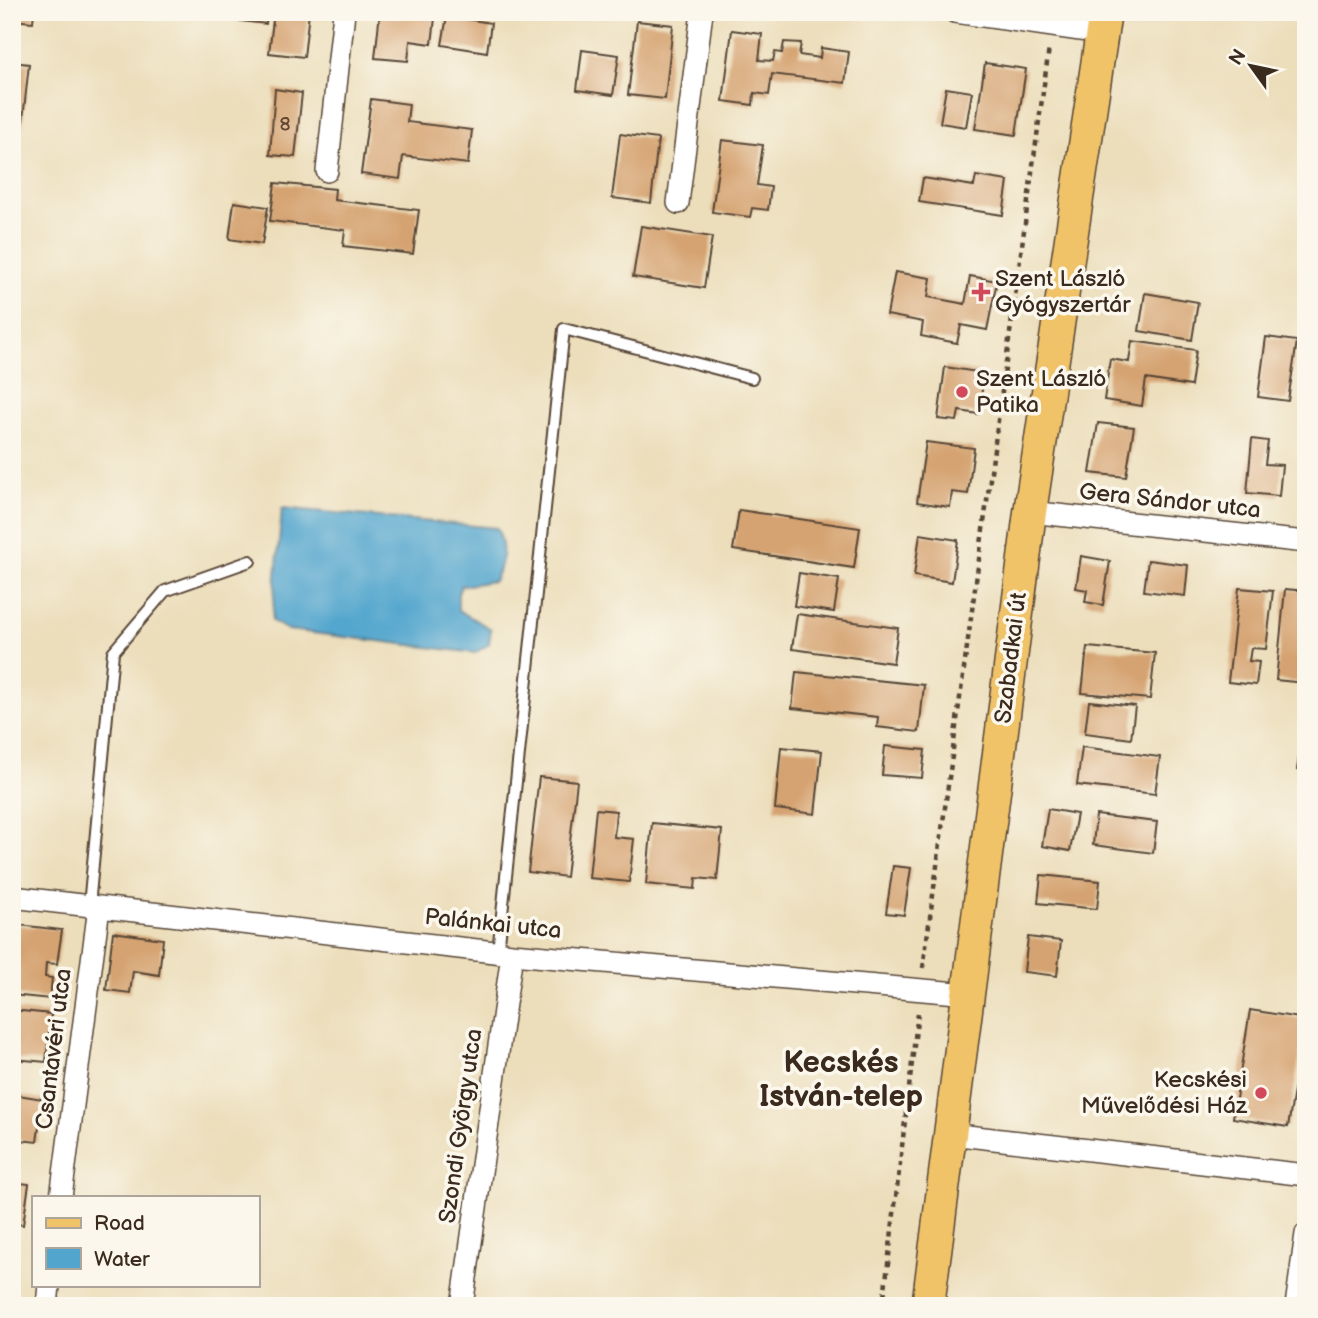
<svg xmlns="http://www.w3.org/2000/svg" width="1318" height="1318" viewBox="0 0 1318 1318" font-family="'Balsamiq Sans',sans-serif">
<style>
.water{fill:#52a6ce;stroke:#466876;stroke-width:2}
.building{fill:#d5a371}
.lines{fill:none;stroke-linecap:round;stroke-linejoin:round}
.service-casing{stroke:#564536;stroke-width:14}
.minor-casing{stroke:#564536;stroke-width:24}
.primary-casing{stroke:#564536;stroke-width:35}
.path{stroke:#564536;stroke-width:4.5;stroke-dasharray:5 5;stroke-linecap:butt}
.service{stroke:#fff;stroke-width:10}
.minor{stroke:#fff;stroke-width:21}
.primary{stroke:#f1c369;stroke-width:32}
.poi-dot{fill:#d1495b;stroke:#fbf7ec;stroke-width:2.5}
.labels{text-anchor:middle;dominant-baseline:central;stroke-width:7;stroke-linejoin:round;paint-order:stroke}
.number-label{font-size:19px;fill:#624833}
.poi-label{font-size:23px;fill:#3b2a1e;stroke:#fbf7ec;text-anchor:start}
.street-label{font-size:23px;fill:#3b2a1e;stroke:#fbf7ec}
.district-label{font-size:30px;font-weight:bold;fill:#3b2a1e;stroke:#fbf7ec}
</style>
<rect width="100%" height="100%" fill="#fbf7ec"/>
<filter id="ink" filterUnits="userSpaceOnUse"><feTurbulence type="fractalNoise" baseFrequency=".0143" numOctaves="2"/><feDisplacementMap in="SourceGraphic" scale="14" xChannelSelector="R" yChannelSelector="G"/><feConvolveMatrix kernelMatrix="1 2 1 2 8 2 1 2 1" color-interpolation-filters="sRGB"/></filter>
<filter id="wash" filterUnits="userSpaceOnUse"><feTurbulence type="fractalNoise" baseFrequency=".00686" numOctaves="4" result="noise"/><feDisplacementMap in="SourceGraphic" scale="28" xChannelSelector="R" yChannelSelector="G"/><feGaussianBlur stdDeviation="1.57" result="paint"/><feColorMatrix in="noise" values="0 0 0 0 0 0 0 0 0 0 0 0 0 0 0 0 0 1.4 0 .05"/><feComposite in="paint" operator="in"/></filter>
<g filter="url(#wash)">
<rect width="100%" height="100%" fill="#ecdebb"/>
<path class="water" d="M 282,508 L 497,528 C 506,547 503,563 494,581 L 461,586 L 458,594 L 458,610 L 491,629 L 489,644 L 475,653 L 288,630 L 272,621 Z"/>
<g id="blocks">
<path class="building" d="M 12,12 L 34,12 L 33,22 L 12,20 Z
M 184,12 L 267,12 L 266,24 L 184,14 Z
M 274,12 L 309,12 L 304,57 L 269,53 Z
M 380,12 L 415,12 L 414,16 L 435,18 L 432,44 L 410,41 L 408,61 L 375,58 Z
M 447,16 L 491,23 L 487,52 L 442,45 Z
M 637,21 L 673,25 L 665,99 L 628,95 Z
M 732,30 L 762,34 L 759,60 L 773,61 L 775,52 L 782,53 L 784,42 L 801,43 L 799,55 L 820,58 L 821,48 L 849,52 L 845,83 L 772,74 L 769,95 L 754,93 L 753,105 L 723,101 Z
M 582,50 L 619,55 L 613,95 L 577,90 Z
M 12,62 L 29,64 L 22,129 L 12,128 Z
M 985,63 L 1026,69 L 1016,135 L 975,129 Z
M 946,88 L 972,92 L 966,127 L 940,123 Z
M 275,89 L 302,93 L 295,157 L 270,155 Z
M 371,99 L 409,104 L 407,122 L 472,130 L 468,164 L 403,156 L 400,179 L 361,174 Z
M 620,134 L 658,139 L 651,203 L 612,198 Z
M 722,140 L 763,145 L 757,185 L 771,187 L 768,210 L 752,208 L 750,217 L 712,212 Z
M 976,176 L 1008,181 L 1003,215 L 919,202 L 923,178 L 974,186 Z
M 275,183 L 335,189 L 334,200 L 419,210 L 413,254 L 343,246 L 345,230 L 270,221 Z
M 234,202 L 268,207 L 262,244 L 229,239 Z
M 641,226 L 712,237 L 704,288 L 633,277 Z
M 895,272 L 931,278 L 928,297 L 965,304 L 970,276 L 997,281 L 987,330 L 961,325 L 957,343 L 921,336 L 923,322 L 887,315 Z
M 1145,293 L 1198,302 L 1192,340 L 1139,331 Z
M 1266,337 L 1297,341 L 1288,401 L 1258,397 Z
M 1132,341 L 1196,350 L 1191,386 L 1146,379 L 1142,406 L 1104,400 L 1110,359 L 1129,362 Z
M 945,367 L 984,373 L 979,414 L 959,411 L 957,421 L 938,419 Z
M 1098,423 L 1134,427 L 1126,477 L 1090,473 Z
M 1252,439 L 1268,441 L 1265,464 L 1282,465 L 1279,496 L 1247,493 Z
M 926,442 L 974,448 L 968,494 L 952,492 L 950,507 L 917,502 Z
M 1304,462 L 1306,462 L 1306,494 L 1300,493 Z
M 739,510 L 860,528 L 854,568 L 733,550 Z
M 920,534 L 958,540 L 952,582 L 914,576 Z
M 1081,556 L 1110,561 L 1103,605 L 1085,602 L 1087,590 L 1076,588 Z
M 1148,560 L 1188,565 L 1185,596 L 1144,591 Z
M 799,573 L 839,579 L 834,612 L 794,606 Z
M 1239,588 L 1273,591 L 1266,649 L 1251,648 L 1249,661 L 1259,662 L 1256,685 L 1228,682 Z
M 1285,589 L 1306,591 L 1304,683 L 1276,680 Z
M 797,614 L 898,628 L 893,663 L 792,649 Z
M 1087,647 L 1155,653 L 1150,699 L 1082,693 Z
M 796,672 L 924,685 L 919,732 L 877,727 L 878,717 L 792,708 Z
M 1089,701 L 1135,706 L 1131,739 L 1085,733 Z
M 1303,729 L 1306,729 L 1306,771 L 1297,770 Z
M 885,746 L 925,750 L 922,778 L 882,775 Z
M 781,747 L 822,751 L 815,814 L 775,809 Z
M 1082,747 L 1160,757 L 1155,794 L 1077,785 Z
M 539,777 L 577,781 L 566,877 L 528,872 Z
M 1303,784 L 1306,784 L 1306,824 L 1298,823 Z
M 596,809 L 616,811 L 614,837 L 634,839 L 629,882 L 589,878 Z
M 1048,809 L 1077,814 L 1070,851 L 1042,846 Z
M 1096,815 L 1157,822 L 1153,853 L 1093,845 Z
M 652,823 L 722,830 L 717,880 L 696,878 L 695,889 L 646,884 Z
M 893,866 L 911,868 L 904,915 L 886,913 Z
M 1041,875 L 1100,881 L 1097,909 L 1038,903 Z
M 19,925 L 62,930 L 57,964 L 46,963 L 45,977 L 52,978 L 50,999 L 12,995 Z
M 113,932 L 163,939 L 159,975 L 133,971 L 130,993 L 106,990 Z
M 1028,937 L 1061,941 L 1057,976 L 1024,972 Z
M 12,1010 L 51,1014 L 46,1062 L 14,1059 Z
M 1250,1010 L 1306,1019 L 1288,1127 L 1233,1118 Z
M 12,1094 L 43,1099 L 37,1142 L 12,1139 Z
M 12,1182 L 29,1184 L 23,1225 L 12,1223 Z"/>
</g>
</g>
<g filter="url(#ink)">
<use href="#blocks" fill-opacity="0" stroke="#564536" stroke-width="2"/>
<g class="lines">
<defs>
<path id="service" d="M 89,906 L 113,652 L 165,591 L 250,561
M 498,952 L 564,329 L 752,378"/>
<path id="minor" d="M 955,12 L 1101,33
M 327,171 L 344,12
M 678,203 L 702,12
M 1030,512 L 1306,542
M 12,897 L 512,954 L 969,994
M 950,1134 L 1306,1175
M 61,1197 L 99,907
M 47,1306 L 49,1285
M 462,1306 L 512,954
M 1296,1306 L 1306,1234"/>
<path id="primary" d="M 928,1306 L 1030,512 L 1105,12"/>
</defs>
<use href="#service" class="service-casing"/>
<use href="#minor" class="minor-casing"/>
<use href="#primary" class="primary-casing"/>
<path class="path" d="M 923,968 L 1049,48
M 883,1306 L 918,1012"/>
<use href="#service" class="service"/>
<use href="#minor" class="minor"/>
<use href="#primary" class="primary"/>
</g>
</g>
<g class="poi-dot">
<path d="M977.5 281.5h7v7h7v7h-7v7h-7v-7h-7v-7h7z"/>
<circle cx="962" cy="392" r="7"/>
<circle cx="1261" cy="1093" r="7"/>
</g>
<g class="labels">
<g class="number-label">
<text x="285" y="124">8</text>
</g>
<g class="poi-label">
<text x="995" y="279">Szent László<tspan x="995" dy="26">Gyógyszertár</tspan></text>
<text x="976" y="379">Szent László<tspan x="976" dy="26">Patika</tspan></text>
<text x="1247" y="1080" text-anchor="end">Kecskési<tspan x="1247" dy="26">Művelődési Ház</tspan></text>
</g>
<g class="street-label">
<text transform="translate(1170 501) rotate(6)">Gera Sándor utca</text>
<text transform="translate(1011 658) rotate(-83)">Szabadkai út</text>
<text transform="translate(493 924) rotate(6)">Palánkai utca</text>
<text transform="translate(54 1049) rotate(-83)">Csantavéri utca</text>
<text transform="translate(461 1126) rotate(-82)">Szondi György utca</text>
</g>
<g class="district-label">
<text x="841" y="1063">Kecskés<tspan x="841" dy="34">István-telep</tspan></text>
</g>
</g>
<rect width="1318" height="1318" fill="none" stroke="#fbf7ec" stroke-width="42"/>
<rect x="32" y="1196" width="228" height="91" fill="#fbf7ec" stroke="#aea59a" stroke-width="2"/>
<rect x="46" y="1218" width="35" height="10" fill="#f1c369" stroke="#aea59a" stroke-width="2"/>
<text x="94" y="1230" font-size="21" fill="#3b2a1e">Road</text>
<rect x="46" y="1248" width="35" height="21" fill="#52a6ce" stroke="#aea59a" stroke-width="2"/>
<text x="94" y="1266" font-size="21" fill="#3b2a1e">Water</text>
<g transform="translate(1251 66) rotate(303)" stroke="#fbf7ec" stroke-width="5" paint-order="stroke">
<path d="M0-5L12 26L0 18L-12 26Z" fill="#3b2a1e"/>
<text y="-10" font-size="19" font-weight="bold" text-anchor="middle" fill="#3b2a1e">N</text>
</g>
</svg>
